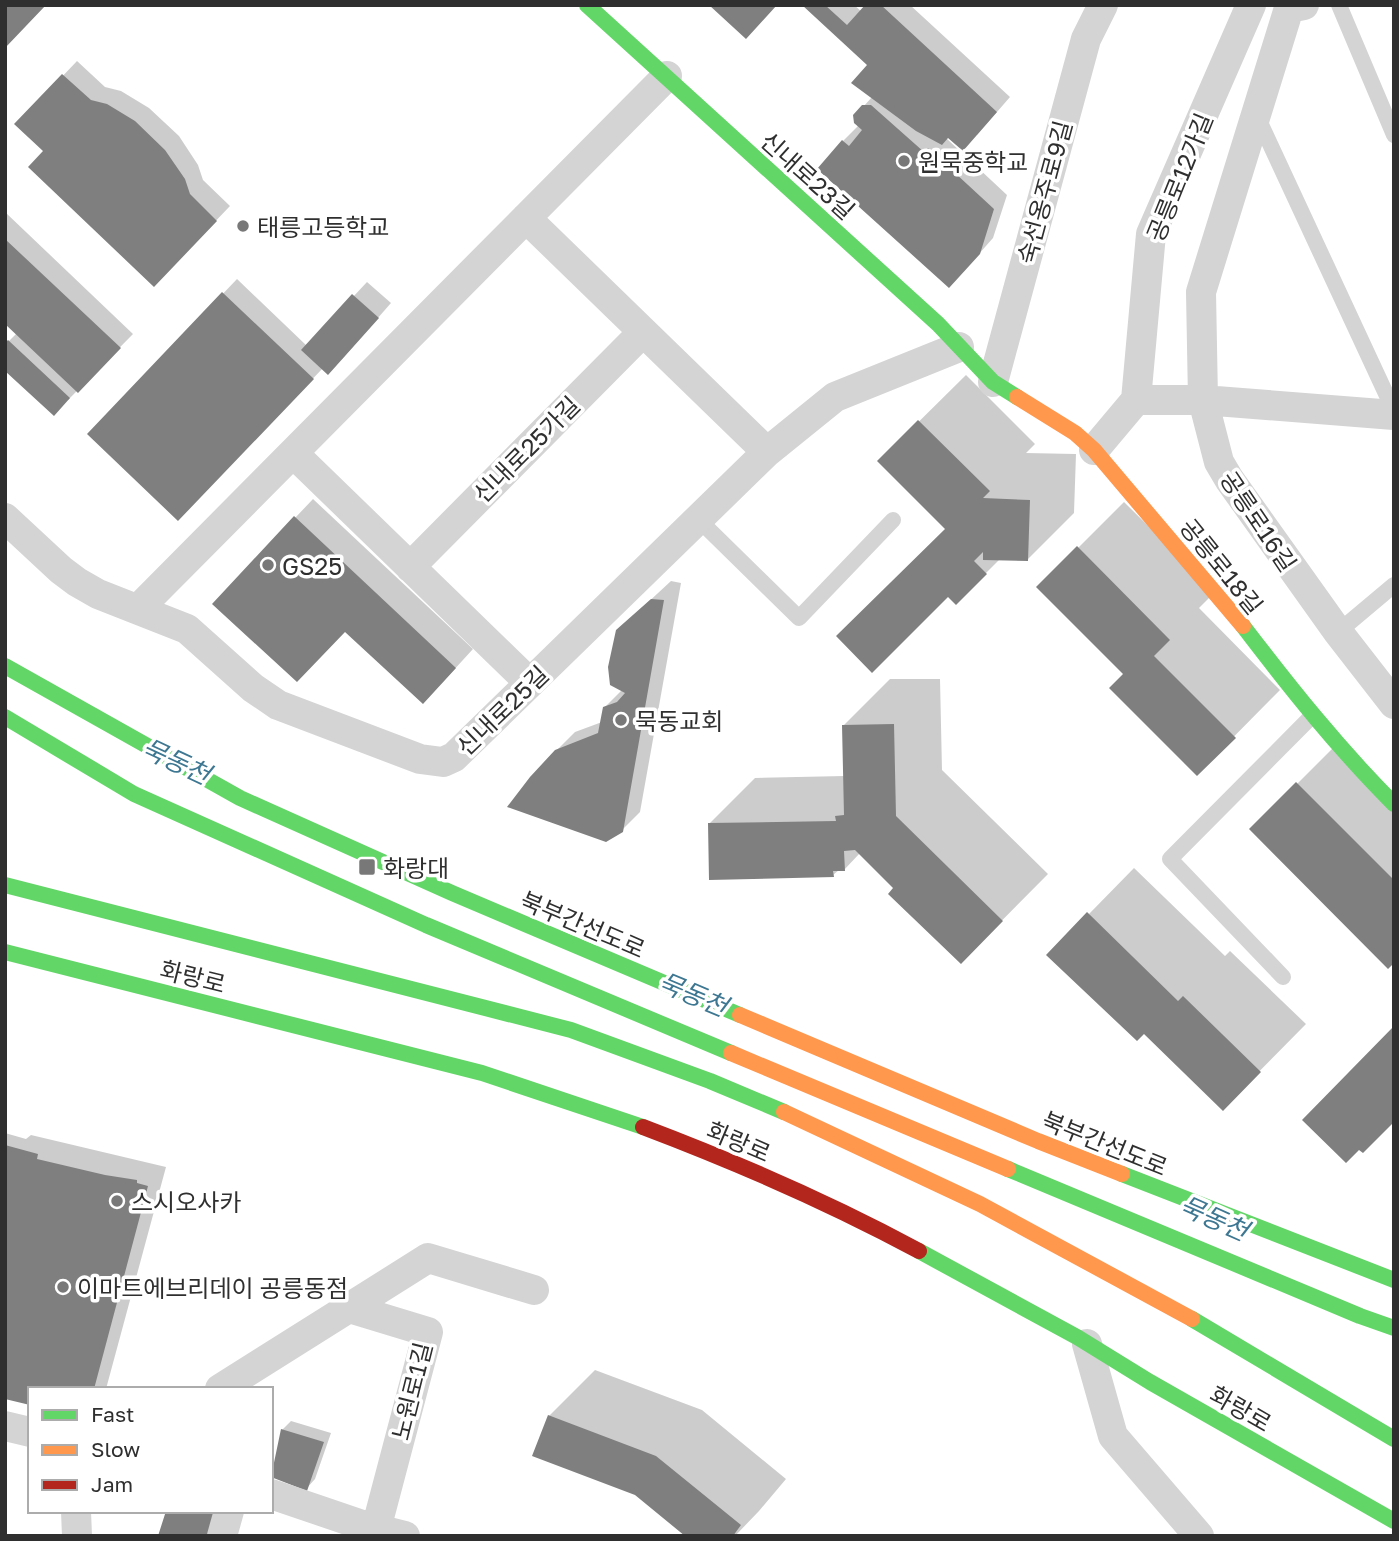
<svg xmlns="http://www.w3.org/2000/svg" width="1399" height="1541" viewBox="0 0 1399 1541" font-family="'Golos Text','Noto Sans KR',sans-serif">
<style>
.shadow{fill:#0003}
.building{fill:#7f7f7f}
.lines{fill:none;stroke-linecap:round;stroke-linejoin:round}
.lane{stroke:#d4d4d4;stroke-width:16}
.street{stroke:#d4d4d4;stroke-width:30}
.fast{stroke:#63d668;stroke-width:16}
.slow{stroke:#ff974d;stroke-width:16}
.jam{stroke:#b3261e;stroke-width:16}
.fast-bridge{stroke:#63d668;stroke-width:16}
.slow-bridge{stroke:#ff974d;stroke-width:16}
.poi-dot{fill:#787878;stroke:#fff;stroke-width:2.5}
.labels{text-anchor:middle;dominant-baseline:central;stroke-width:7;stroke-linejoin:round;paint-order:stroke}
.poi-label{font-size:24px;fill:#2f2f2f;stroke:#fff;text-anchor:start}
.street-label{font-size:24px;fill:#2f2f2f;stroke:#fff}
.water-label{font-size:26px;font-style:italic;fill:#3d7792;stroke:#fff}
</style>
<rect width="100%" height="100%" fill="#fff"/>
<path class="shadow" d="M 804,5 L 854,5 L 862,12 L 867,5 L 910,5 L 1010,97 L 977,135 L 948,136 L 946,138 L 1007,195 L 993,238 L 963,272 L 843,141 L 859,125 L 855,116 L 872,97 L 869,65 Z
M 77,61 L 105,87 L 121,91 L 149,108 L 179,136 L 198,165 L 203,180 L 230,206 L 168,271 L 17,124 Z
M 5,212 L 133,334 L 68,400 L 5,345 L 17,333 L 5,321 Z
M 237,279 L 307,346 L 367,282 L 391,303 L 342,359 L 323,368 L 192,505 L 89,434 Z
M 966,375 L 1035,444 L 1026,453 L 1076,454 L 1074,513 L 1028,559 L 1001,558 L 956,603 L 948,594 L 947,529 L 879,461 Z
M 313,499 L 473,649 L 441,684 L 295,518 Z
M 1124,502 L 1215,592 L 1199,608 L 1280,690 L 1197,774 L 1125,674 L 1039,587 Z
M 671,581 L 681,583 L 640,812 L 622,830 L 556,751 L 575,732 L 602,722 L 604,708 L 622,690 L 617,631 Z
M 890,679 L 940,679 L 942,770 L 1048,874 L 961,962 L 896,888 L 860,853 L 844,870 L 839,870 L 833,875 L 709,824 L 755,778 L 844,776 L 843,726 Z
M 1339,742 L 1394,797 L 1394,961 L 1252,829 Z
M 1134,868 L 1225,956 L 1230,951 L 1306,1024 L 1223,1108 L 1089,914 Z
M 5,1133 L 26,1139 L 31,1135 L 166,1167 L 106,1389 L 30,1389 L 5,1397 Z
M 595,1370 L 702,1410 L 786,1479 L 759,1511 L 735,1536 L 688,1536 L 549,1416 Z
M 291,1421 L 331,1433 L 315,1479 L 306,1489 L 282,1430 Z"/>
<path class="building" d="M 5,5 L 46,5 L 5,48 Z
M 709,5 L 777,5 L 746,39 Z
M 802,5 L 825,5 L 847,25 L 865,5 L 881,5 L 997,112 L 963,151 L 948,138 L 942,145 L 916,131 L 851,83 L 867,65 Z
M 62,74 L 91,100 L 107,104 L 135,121 L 165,150 L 185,179 L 190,194 L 217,221 L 154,287 L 28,167 L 43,151 L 14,124 Z
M 862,105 L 871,105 L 924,152 L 928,148 L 994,209 L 980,254 L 949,288 L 817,169 L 842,140 L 849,146 L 862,130 L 854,123 L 853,115 Z
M 5,239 L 121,348 L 78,393 L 5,324 Z
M 222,292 L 314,379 L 178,521 L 87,434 Z
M 352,294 L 379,318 L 328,375 L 301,350 Z
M 8,340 L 70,398 L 54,416 L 5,371 L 5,343 Z
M 918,420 L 990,491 L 983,498 L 1030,500 L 1028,561 L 983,560 L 983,552 L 974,561 L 987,574 L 956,605 L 948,597 L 872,673 L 836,636 L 945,529 L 877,461 Z
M 294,516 L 456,668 L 423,704 L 345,632 L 297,682 L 212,604 Z
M 1077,546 L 1170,640 L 1154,656 L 1236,738 L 1197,776 L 1109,688 L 1123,674 L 1036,587 Z
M 651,599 L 664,600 L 623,832 L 606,842 L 507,807 L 530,777 L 555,750 L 598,733 L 603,707 L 617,702 L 625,693 L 610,685 L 608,667 L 616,630 Z
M 894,724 L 896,816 L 1003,921 L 961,964 L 888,894 L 893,888 L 855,850 L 844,851 L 845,871 L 833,871 L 834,877 L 709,880 L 708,823 L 836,821 L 835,816 L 844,815 L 842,725 Z
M 1296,782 L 1394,880 L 1394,963 L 1388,969 L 1249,829 Z
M 1087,912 L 1178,1001 L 1183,996 L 1261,1072 L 1223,1111 L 1144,1034 L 1137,1041 L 1046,955 Z
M 1394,1026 L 1394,1122 L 1363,1153 L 1359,1150 L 1346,1163 L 1302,1120 Z
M 5,1145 L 38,1154 L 37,1159 L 105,1175 L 137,1180 L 137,1183 L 148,1186 L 94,1389 L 30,1389 L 30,1405 L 5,1399 Z
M 548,1415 L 656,1456 L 741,1525 L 733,1536 L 685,1536 L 635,1495 L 532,1456 Z
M 281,1429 L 324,1442 L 307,1491 L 271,1477 Z
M 166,1511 L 217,1511 L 209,1536 L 158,1536 Z"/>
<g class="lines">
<path class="lane" d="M 1339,5 L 1394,135
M 1257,116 L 1394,411
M 698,519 L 799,618 L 893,520
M 1338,632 L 1394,585
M 1283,977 L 1170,859 L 1312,716"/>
<path class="street" d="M 1304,5 L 1289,8 L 1201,292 L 1203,400 L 1219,462 L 1229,479 L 1338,632 L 1394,704
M 526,218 L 767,452
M 993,382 L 1086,39 L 1103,5
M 1136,400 L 1151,234 L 1251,5
M 1094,450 L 1136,400 L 1203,400 L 1394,415
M 293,453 L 530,683
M 5,518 L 61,570 L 77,582 L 98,594 L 187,629 L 253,688 L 278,705 L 420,759 L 443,762 L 454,757 L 767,452 L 835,397 L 959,347
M 410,567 L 643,332
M 138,609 L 667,76
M 349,1308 L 428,1332 L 376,1529
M 1087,1344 L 1113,1436 L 1199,1536
M 220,1389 L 428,1258 L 534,1290
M 5,1426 L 30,1432
M 271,1494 L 365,1526 L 405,1536
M 76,1511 L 77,1536
M 222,1536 L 229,1511"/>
<path class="fast" d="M 587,5 L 938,324 L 993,382 L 1017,397
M 1243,626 C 1291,689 1339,749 1394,804
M 5,885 L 571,1030 L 710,1081 L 784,1112
M 5,952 L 482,1073 L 643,1127
M 919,1251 L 1077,1337 L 1150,1382 L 1394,1521
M 1192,1319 L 1394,1439"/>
<path class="slow" d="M 1017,397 L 1075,433 L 1094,450 L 1243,626
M 784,1112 L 980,1204 L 1192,1319"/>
<path class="jam" d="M 643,1127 C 738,1163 830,1203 919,1251"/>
<path class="fast-bridge" d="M 5,666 L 240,798 L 452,893 L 740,1015
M 5,717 L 134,794 L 426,925 L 731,1053
M 1008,1169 L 1360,1316 L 1394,1328
M 1122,1174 L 1394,1280"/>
<path class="slow-bridge" d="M 740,1015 L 1038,1141 L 1122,1174
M 731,1053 L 1008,1169"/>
</g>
<g class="poi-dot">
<circle cx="904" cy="161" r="7"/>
<circle cx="243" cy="226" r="7"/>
<circle cx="268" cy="565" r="7"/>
<circle cx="621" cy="720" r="7"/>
<rect x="358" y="858" width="18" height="18" rx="3.5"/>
<circle cx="117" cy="1201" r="7"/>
<circle cx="63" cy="1287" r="7"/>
</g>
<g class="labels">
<g class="poi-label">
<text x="918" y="161">원묵중학교</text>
<text x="257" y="226">태릉고등학교</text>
<text x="282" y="565">GS25</text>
<text x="635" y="720">묵동교회</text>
<text x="383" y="867">화랑대</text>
<text x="131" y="1201">스시오사카</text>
<text x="77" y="1287">이마트에브리데이 공릉동점</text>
</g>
<g class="street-label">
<text transform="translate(808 175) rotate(42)">신내로23길</text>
<text transform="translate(1179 177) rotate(-68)">공릉로12가길</text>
<text transform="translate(1044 192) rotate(-75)">숙선옹주로9길</text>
<text transform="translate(526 449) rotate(-45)">신내로25가길</text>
<text transform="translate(1259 521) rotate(56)">공릉로16길</text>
<text transform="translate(1222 566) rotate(51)">공릉로18길</text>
<text transform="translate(502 710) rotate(-44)">신내로25길</text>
<text transform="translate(583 924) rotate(23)">북부간선도로</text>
<text transform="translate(193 976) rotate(14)">화랑로</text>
<text transform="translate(739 1141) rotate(23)">화랑로</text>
<text transform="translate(1105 1143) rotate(22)">북부간선도로</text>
<text transform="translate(411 1391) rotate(-76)">노원로1길</text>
<text transform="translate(1241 1408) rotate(30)">화랑로</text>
</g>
<g class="water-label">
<text transform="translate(176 761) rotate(25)">묵동천</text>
<text transform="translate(693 994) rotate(23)">묵동천</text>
<text transform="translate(1214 1218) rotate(24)">묵동천</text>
</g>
</g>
<rect width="1399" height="1541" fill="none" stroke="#2f2f2f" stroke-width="14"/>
<rect x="28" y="1387" width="245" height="126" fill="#ffffff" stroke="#acacac" stroke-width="2"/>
<rect x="42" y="1410" width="35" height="10" fill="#63d668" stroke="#acacac" stroke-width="2"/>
<text x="91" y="1422" font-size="21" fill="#2f2f2f">Fast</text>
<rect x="42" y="1445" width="35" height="10" fill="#ff974d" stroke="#acacac" stroke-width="2"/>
<text x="91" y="1457" font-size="21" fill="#2f2f2f">Slow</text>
<rect x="42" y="1480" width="35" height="10" fill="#b3261e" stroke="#acacac" stroke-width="2"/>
<text x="91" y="1492" font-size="21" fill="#2f2f2f">Jam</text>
</svg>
